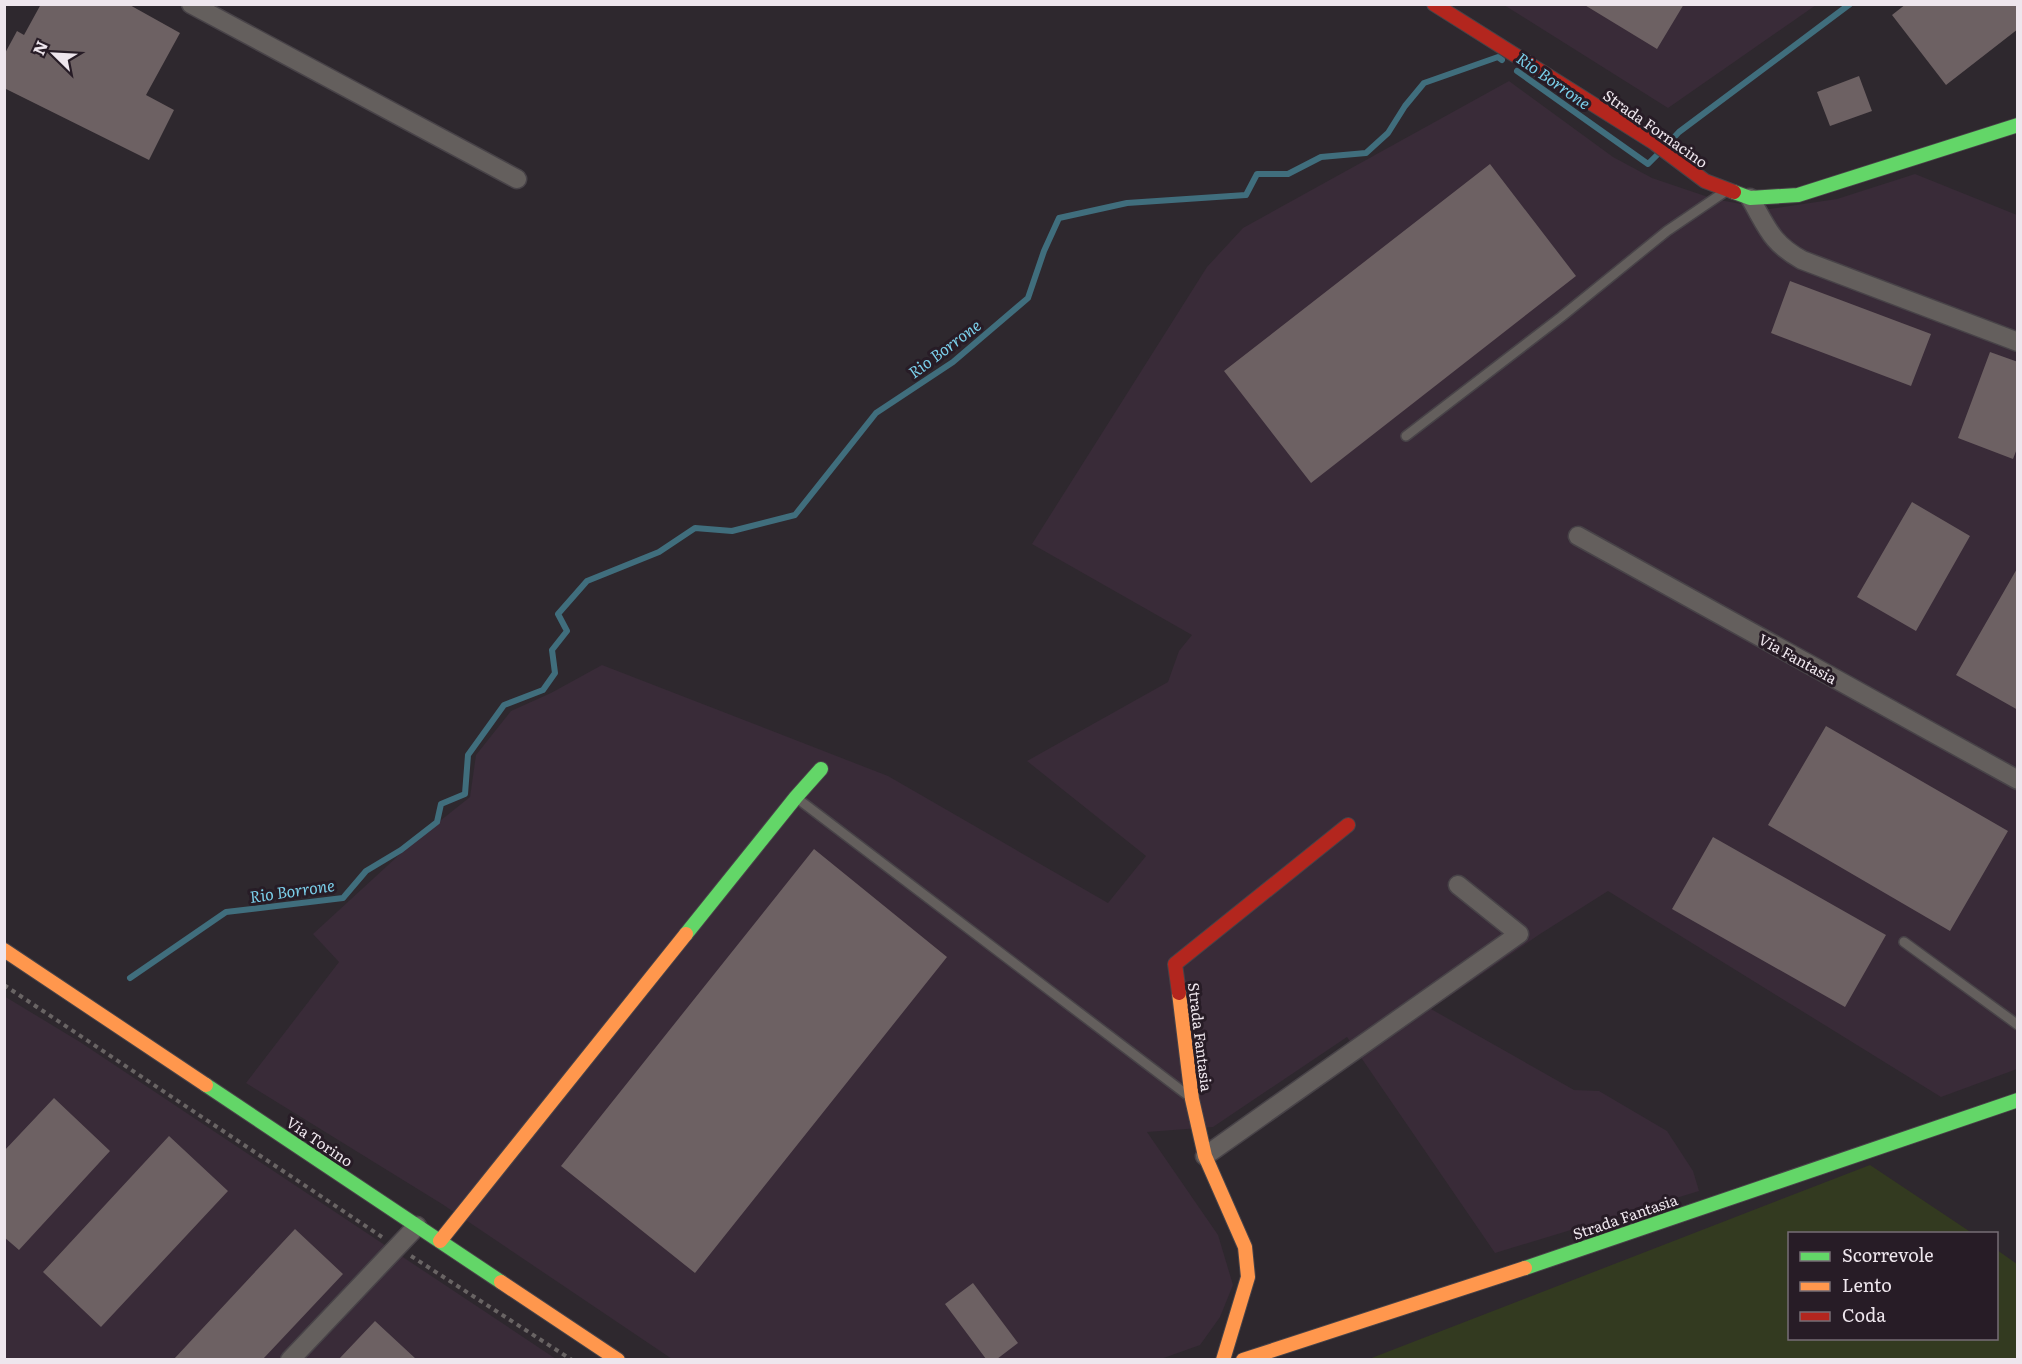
<svg xmlns="http://www.w3.org/2000/svg" width="2022" height="1364" viewBox="0 0 2022 1364" font-family="Literata,serif">
<style>
.built{fill:#392b38}
.green{fill:#333a20}
.lines{fill:none;stroke-linecap:round;stroke-linejoin:round}
.stream{stroke:#406e7d;stroke-width:6}
.building{fill:#6d6163}
.lane-casing{stroke:#484348;stroke-width:12}
.street-casing{stroke:#484348;stroke-width:21}
.fast-casing{stroke:#484348;stroke-width:16}
.slow-casing{stroke:#484348;stroke-width:16}
.jam-casing{stroke:#484348;stroke-width:16}
.path{stroke:#696464;stroke-width:4;stroke-dasharray:4.5 4.5;stroke-linecap:butt}
.lane{stroke:#645f5d;stroke-width:9}
.street{stroke:#645f5d;stroke-width:18}
.fast{stroke:#63d668;stroke-width:14}
.slow{stroke:#ff974d;stroke-width:14}
.jam{stroke:#b3261e;stroke-width:14}
.labels{text-anchor:middle;dominant-baseline:central;stroke-width:6;stroke-linejoin:round;paint-order:stroke}
.street-label{font-size:15px;fill:#eee6ed;stroke:#271c26}
.water-label{font-size:16px;font-style:italic;fill:#7acee9;stroke:#271c26}
</style>
<rect width="100%" height="100%" fill="#2e282e"/>
<path class="built" d="M 1504,5 L 1816,5 L 1668,108 Z
M 1509,81 L 1613,157 L 1652,178 L 1714,199 L 1769,209 L 1837,199 L 1915,174 L 2017,215 L 2017,1069 L 1941,1097 L 1608,891 L 1540,934 L 1431,1009 L 1574,1090 L 1599,1091 L 1667,1131 L 1693,1171 L 1699,1191 L 1495,1253 L 1347,1037 L 1213,1127 L 1147,1132 L 1218,1235 L 1233,1285 L 1220,1317 L 1200,1345 L 1158,1360 L 672,1359 L 442,1204 L 246,1083 L 339,962 L 313,934 L 411,844 L 470,797 L 476,755 L 511,711 L 551,693 L 602,665 L 888,776 L 1108,903 L 1146,856 L 1027,761 L 1168,682 L 1179,651 L 1192,635 L 1032,544 L 1207,267 L 1243,228 Z
M 4,996 L 80,1042 L 556,1359 L 5,1359 Z"/>
<path class="green" d="M 1870,1165 L 1972,1233 L 1790,1234 L 1790,1338 L 1996,1338 L 1997,1250 L 2017,1264 L 2017,1359 L 1369,1359 Z"/>
<g class="lines">
<path class="stream" d="M 1517,71 L 1648,164 L 1659,153
M 1666,146 L 1679,132 L 1850,4
M 130,978 L 226,912 L 343,898 L 366,871 L 401,850 L 437,822 L 441,804 L 465,794 L 468,755 L 504,705 L 543,690 L 555,673 L 552,650 L 567,631 L 558,614 L 587,581 L 659,552 L 695,528 L 732,531 L 795,515 L 876,413 L 953,362 L 1028,298 L 1044,251 L 1059,218 L 1127,203 L 1246,195 L 1257,174 L 1288,174 L 1321,157 L 1366,153 L 1388,133 L 1405,106 L 1424,83 L 1498,57 L 1502,60"/>
</g>
<path class="building" d="M 41,4 L 128,4 L 180,33 L 146,95 L 174,110 L 149,160 L 4,88 L 4,55 L 17,31 L 24,35 Z
M 1583,4 L 1684,4 L 1657,49 Z
M 1906,4 L 2018,4 L 2018,29 L 1946,85 L 1892,15 Z
M 1859,76 L 1872,111 L 1830,126 L 1817,92 Z
M 1490,164 L 1576,276 L 1311,483 L 1224,371 Z
M 1790,281 L 1931,334 L 1911,386 L 1771,333 Z
M 1990,352 L 2018,362 L 2018,446 L 2013,459 L 1958,438 Z
M 1912,502 L 1970,536 L 1916,631 L 1857,597 Z
M 2018,567 L 2018,710 L 1956,675 Z
M 1826,726 L 2008,831 L 1950,931 L 1768,825 Z
M 1713,837 L 1886,935 L 1845,1007 L 1672,909 Z
M 814,849 L 947,957 L 695,1273 L 561,1166 Z
M 54,1098 L 110,1151 L 19,1250 L 4,1237 L 4,1151 Z
M 169,1136 L 228,1191 L 101,1327 L 43,1272 Z
M 295,1229 L 343,1274 L 263,1359 L 174,1359 Z
M 973,1283 L 1018,1343 L 997,1359 L 986,1359 L 945,1304 Z
M 375,1321 L 416,1359 L 339,1359 Z"/>
<g class="lines">
<defs>
<path id="lane" d="M 1406,436 L 1561,317 L 1667,231 L 1723,193
M 798,799 L 1186,1094
M 1904,942 L 2018,1025"/>
<path id="street" d="M 191,4 L 517,179
M 1750,198 C 1767,227 1771,243 1802,260 L 2018,342
M 1578,536 L 2018,780
M 1205,1156 L 1519,934 L 1458,885
M 290,1360 L 417,1226"/>
<path id="fast" d="M 1734,192 L 1750,198 L 1798,195 L 2018,125
M 686,934 L 796,797 L 821,769
M 206,1085 L 501,1282
M 1525,1268 L 2018,1100"/>
<path id="slow" d="M 4,950 L 206,1085
M 1179,993 L 1192,1099 L 1205,1156 L 1245,1247 L 1248,1277 L 1223,1360
M 440,1241 L 686,934
M 501,1282 L 618,1360
M 1243,1360 L 1525,1268"/>
<path id="jam" d="M 1434,4 L 1653,142 L 1705,181 L 1734,192
M 1179,993 L 1175,964 L 1348,825"/>
</defs>
<use href="#lane" class="lane-casing"/>
<use href="#street" class="street-casing"/>
<use href="#fast" class="fast-casing"/>
<use href="#slow" class="slow-casing"/>
<use href="#jam" class="jam-casing"/>
<path class="path" d="M 4,985 L 382,1237
M 411,1256 L 572,1360"/>
<use href="#lane" class="lane"/>
<use href="#street" class="street"/>
<use href="#fast" class="fast"/>
<use href="#slow" class="slow"/>
<use href="#jam" class="jam"/>
</g>
<g class="labels">
<g class="street-label">
<text transform="translate(1656 128) rotate(35)">Strada Fornacino</text>
<text transform="translate(1798 658) rotate(29)">Via Fantasia</text>
<text transform="translate(1201 1037) rotate(83)">Strada Fantasia</text>
<text transform="translate(320 1141) rotate(34)">Via Torino</text>
<text transform="translate(1625 1216) rotate(-19)">Strada Fantasia</text>
</g>
<g class="water-label">
<text transform="translate(1554 80) rotate(35)">Rio Borrone</text>
<text transform="translate(944 348) rotate(-37)">Rio Borrone</text>
<text transform="translate(292 890) rotate(-8)">Rio Borrone</text>
</g>
</g>
<rect width="2022" height="1364" fill="none" stroke="#eee6ed" stroke-width="12"/>
<rect x="1788" y="1232" width="210" height="108" fill="#271c26" stroke="#776d76" stroke-width="1.5"/>
<rect x="1800" y="1252" width="30" height="9" fill="#63d668" stroke="#776d76" stroke-width="1.5"/>
<text x="1842" y="1262" font-size="18" fill="#eee6ed">Scorrevole</text>
<rect x="1800" y="1282" width="30" height="9" fill="#ff974d" stroke="#776d76" stroke-width="1.5"/>
<text x="1842" y="1292" font-size="18" fill="#eee6ed">Lento</text>
<rect x="1800" y="1312" width="30" height="9" fill="#b3261e" stroke="#776d76" stroke-width="1.5"/>
<text x="1842" y="1322" font-size="18" fill="#eee6ed">Coda</text>
<g transform="translate(54 54) rotate(294)" stroke="#271c26" stroke-width="4.5" paint-order="stroke">
<path d="M0-4.5L10 22L0 15L-10 22Z" fill="#eee6ed"/>
<text y="-9" font-size="16" font-weight="bold" text-anchor="middle" fill="#eee6ed">N</text>
</g>
</svg>
